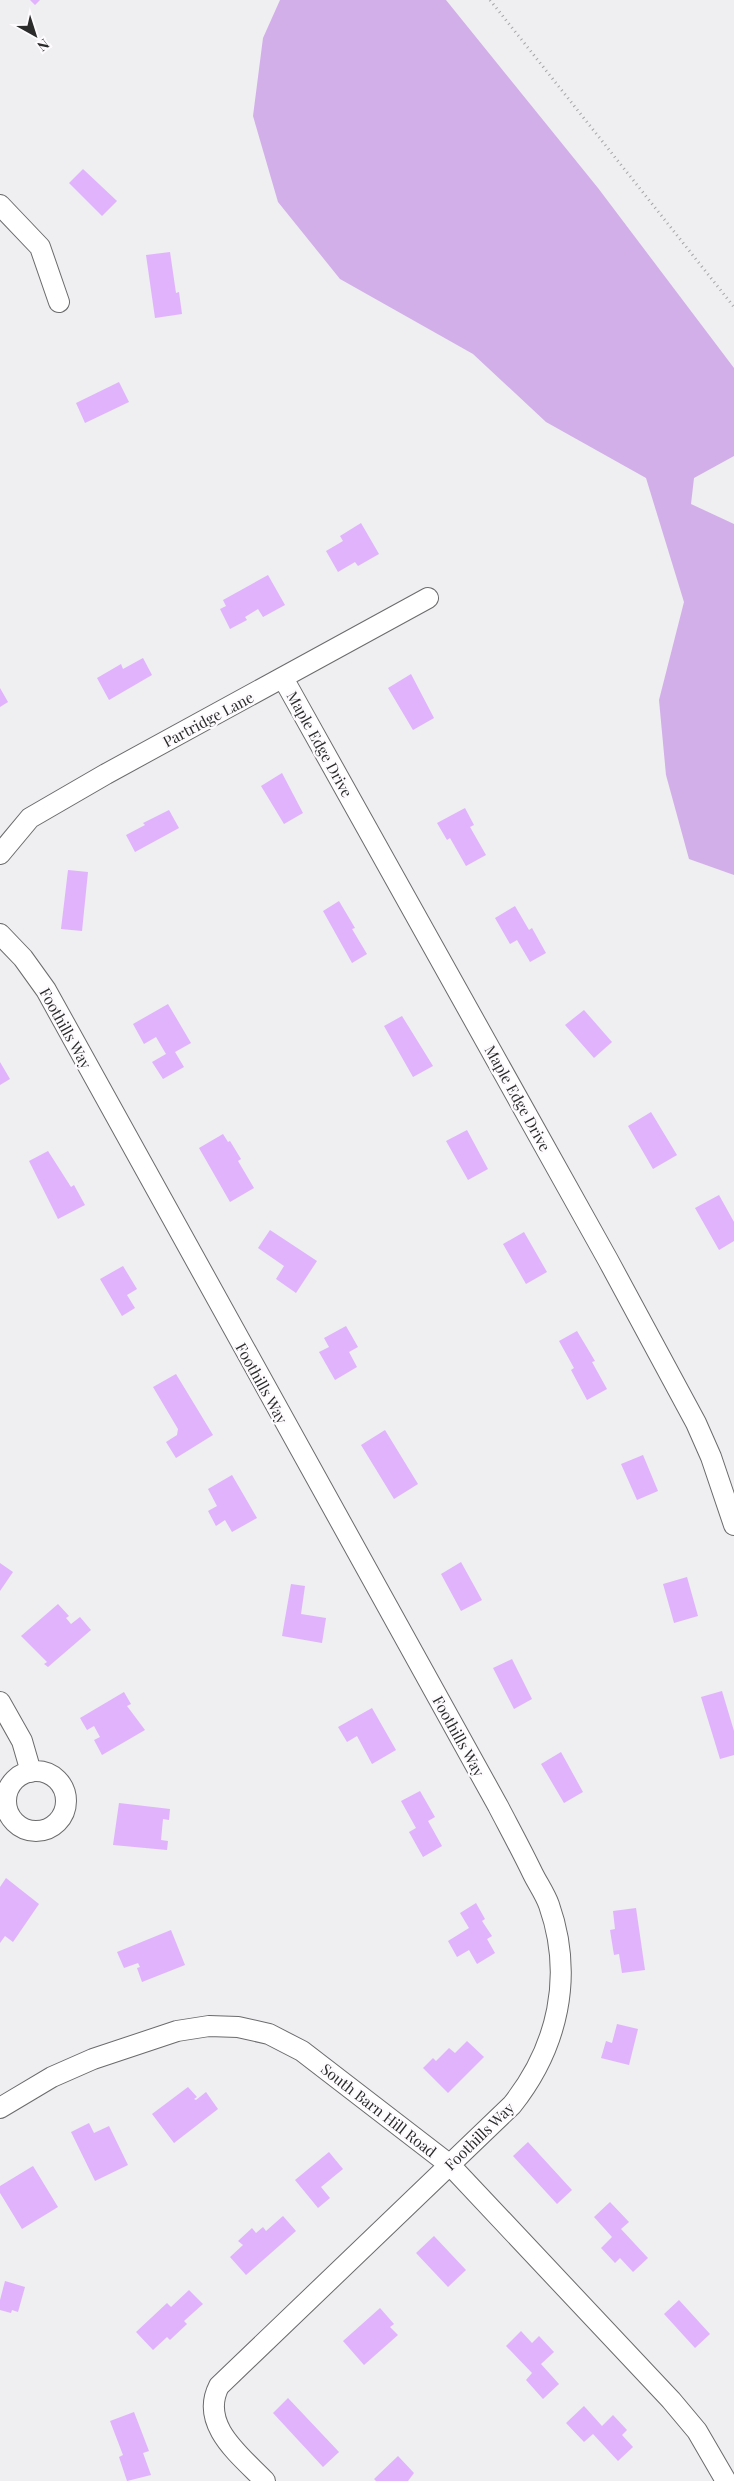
<svg xmlns="http://www.w3.org/2000/svg" width="734" height="2481" viewBox="0 0 734 2481" font-family="'Playfair Display',serif">
<style>
.green{fill:#d2afe8}
.building{fill:#e0b3fc}
.lines{fill:none;stroke-linecap:round;stroke-linejoin:round}
.minor-casing{stroke:#6b6a6c;stroke-width:22}
.path{stroke:#a5a5a7;stroke-width:3;stroke-dasharray:1 4;stroke-linecap:butt}
.minor{stroke:#fff;stroke-width:20}
.labels{text-anchor:middle;dominant-baseline:central;stroke-width:4.5;stroke-linejoin:round;paint-order:stroke}
.street-label{font-size:15px;fill:#2b2b2c;stroke:#fdfbfe}
</style>
<rect width="100%" height="100%" fill="#efeef1"/>
<path class="green" d="M 280,0 L 446,0 L 598,188 L 734,368 L 734,456 L 694,478 L 691,504 L 734,524 L 734,875 L 689,859 L 666,775 L 659,700 L 684,602 L 646,478 L 546,422 L 473,354 L 340,279 L 278,202 L 253,116 L 263,38 Z"/>
<path class="building" d="M 30,0 L 40,0 L 35,5 Z
M 83,169 L 117,201 L 102,216 L 69,183 Z
M 170,252 L 176,293 L 179,292 L 182,314 L 155,318 L 146,255 Z
M 119,382 L 129,402 L 85,423 L 76,403 Z
M 361,523 L 379,554 L 358,566 L 355,562 L 338,572 L 326,551 L 343,541 L 340,536 Z
M 268,575 L 285,605 L 263,617 L 258,609 L 245,617 L 247,620 L 230,629 L 220,609 L 226,606 L 223,600 Z
M 143,658 L 152,675 L 109,700 L 97,678 L 121,664 L 123,669 Z
M 411,674 L 434,718 L 413,730 L 388,688 Z
M 0,688 L 8,702 L 0,707 Z
M 282,773 L 303,813 L 284,824 L 261,786 Z
M 465,808 L 474,825 L 470,827 L 486,855 L 466,866 L 450,838 L 447,840 L 437,823 Z
M 169,810 L 179,828 L 135,852 L 126,835 L 145,825 L 143,823 Z
M 68,870 L 88,872 L 82,931 L 61,929 Z
M 339,901 L 355,928 L 352,929 L 367,954 L 352,963 L 323,911 Z
M 515,906 L 529,930 L 532,928 L 546,953 L 530,962 L 517,940 L 510,944 L 495,918 Z
M 168,1004 L 191,1043 L 175,1052 L 184,1067 L 163,1079 L 152,1062 L 166,1054 L 156,1037 L 144,1044 L 133,1024 Z
M 584,1010 L 612,1042 L 594,1058 L 565,1025 Z
M 402,1016 L 433,1066 L 413,1077 L 384,1026 Z
M 0,1062 L 10,1079 L 0,1085 Z
M 651,1112 L 677,1155 L 653,1169 L 628,1126 Z
M 467,1130 L 488,1169 L 468,1180 L 446,1141 Z
M 223,1134 L 228,1142 L 230,1141 L 241,1159 L 238,1161 L 254,1188 L 230,1202 L 199,1148 Z
M 48,1151 L 71,1187 L 74,1185 L 85,1205 L 58,1219 L 29,1161 Z
M 719,1195 L 734,1222 L 734,1241 L 719,1250 L 695,1208 Z
M 270,1230 L 317,1261 L 296,1293 L 276,1279 L 284,1266 L 258,1248 Z
M 524,1232 L 547,1272 L 526,1284 L 503,1244 Z
M 123,1266 L 137,1289 L 127,1295 L 135,1308 L 122,1316 L 100,1279 Z
M 346,1326 L 358,1347 L 349,1352 L 357,1367 L 335,1380 L 319,1352 L 329,1347 L 324,1338 Z
M 577,1331 L 595,1361 L 592,1362 L 607,1389 L 587,1400 L 571,1370 L 574,1368 L 559,1341 Z
M 176,1374 L 213,1435 L 176,1458 L 166,1442 L 177,1435 L 178,1429 L 153,1387 Z
M 385,1430 L 418,1484 L 394,1499 L 361,1445 Z
M 643,1455 L 658,1491 L 637,1500 L 621,1464 Z
M 232,1475 L 257,1518 L 232,1532 L 225,1520 L 216,1526 L 208,1511 L 217,1506 L 208,1489 Z
M 461,1562 L 482,1600 L 461,1611 L 441,1574 Z
M 0,1563 L 13,1572 L 0,1591 Z
M 687,1577 L 698,1616 L 674,1623 L 663,1584 Z
M 291,1584 L 305,1586 L 301,1614 L 326,1618 L 322,1643 L 282,1636 Z
M 58,1604 L 69,1616 L 66,1618 L 71,1624 L 80,1617 L 91,1630 L 48,1667 L 44,1664 L 47,1662 L 21,1636 Z
M 512,1659 L 532,1699 L 514,1709 L 493,1668 Z
M 722,1691 L 734,1731 L 734,1755 L 720,1759 L 701,1697 Z
M 124,1692 L 131,1704 L 127,1706 L 145,1730 L 102,1755 L 94,1740 L 100,1737 L 94,1726 L 87,1730 L 80,1718 Z
M 372,1708 L 396,1750 L 372,1764 L 357,1736 L 347,1742 L 338,1727 Z
M 561,1752 L 583,1792 L 564,1803 L 541,1764 Z
M 420,1791 L 435,1817 L 428,1821 L 442,1846 L 423,1857 L 409,1832 L 416,1828 L 401,1801 Z
M 119,1803 L 170,1809 L 169,1820 L 163,1819 L 161,1840 L 168,1841 L 167,1850 L 113,1845 Z
M 6,1878 L 39,1904 L 13,1942 L 5,1936 L 0,1943 L 0,1887 Z
M 476,1903 L 485,1919 L 482,1921 L 492,1936 L 487,1939 L 495,1953 L 477,1964 L 469,1950 L 457,1957 L 448,1941 L 469,1928 L 460,1913 Z
M 636,1908 L 645,1970 L 622,1973 L 619,1954 L 614,1955 L 610,1930 L 615,1929 L 613,1911 Z
M 171,1930 L 185,1965 L 142,1982 L 137,1968 L 140,1967 L 138,1963 L 124,1968 L 117,1952 Z
M 617,2024 L 638,2029 L 629,2065 L 601,2058 L 606,2041 L 612,2043 Z
M 467,2041 L 484,2057 L 448,2093 L 423,2068 L 433,2058 L 436,2061 L 449,2048 L 455,2053 Z
M 188,2087 L 197,2097 L 194,2099 L 196,2100 L 206,2092 L 218,2109 L 174,2143 L 152,2114 Z
M 89,2123 L 94,2133 L 109,2126 L 128,2165 L 95,2181 L 71,2132 Z
M 528,2142 L 572,2190 L 557,2204 L 513,2156 Z
M 329,2152 L 343,2169 L 321,2187 L 330,2198 L 318,2208 L 295,2180 Z
M 33,2166 L 58,2207 L 22,2229 L 0,2193 L 0,2186 Z
M 610,2202 L 629,2222 L 621,2229 L 648,2258 L 633,2272 L 620,2258 L 615,2263 L 601,2248 L 612,2237 L 594,2217 Z
M 283,2216 L 296,2231 L 246,2275 L 230,2257 L 243,2245 L 238,2241 L 252,2228 L 256,2233 L 263,2227 L 266,2231 Z
M 434,2236 L 466,2270 L 448,2287 L 416,2253 Z
M 5,2281 L 25,2287 L 18,2312 L 12,2310 L 11,2313 L 0,2310 L 0,2300 Z
M 189,2290 L 203,2304 L 184,2321 L 187,2324 L 170,2340 L 167,2337 L 153,2350 L 136,2332 L 167,2303 L 171,2307 Z
M 679,2300 L 710,2334 L 695,2348 L 664,2314 Z
M 380,2308 L 394,2324 L 390,2327 L 398,2335 L 364,2365 L 343,2341 Z
M 521,2331 L 532,2343 L 539,2336 L 554,2352 L 541,2364 L 559,2384 L 543,2399 L 526,2380 L 532,2373 L 506,2346 Z
M 288,2398 L 339,2452 L 323,2467 L 273,2413 Z
M 584,2406 L 602,2426 L 613,2415 L 627,2430 L 622,2435 L 633,2447 L 618,2461 L 593,2434 L 584,2442 L 566,2423 Z
M 134,2412 L 149,2451 L 143,2453 L 151,2475 L 127,2481 L 119,2457 L 123,2455 L 110,2421 Z
M 398,2456 L 414,2473 L 408,2481 L 376,2481 L 374,2479 Z"/>
<g class="lines">
<defs>
<path id="minor" d="M 0,205 L 40,247 L 59,302
M 283,678 L 608,1260 L 696,1423 L 711,1457 L 734,1525
M 0,854 L 30,818 L 106,774 L 428,598
M 0,934 L 23,958 L 46,990 L 498,1806 C 510,1829 522,1851 533,1874 C 538,1884 545,1894 549,1905 C 574,1976 558,2047 512,2105 L 219,2386 C 199,2425 241,2456 265,2481
M 0,1702 L 22,1741 L 31,1772
M6 1801a30 30 0 1 1 60 0a30 30 0 1 1-60 0Z
M 0,2108 L 52,2077 L 93,2059 L 177,2031 L 209,2026 L 238,2027 L 269,2034 L 302,2051 L 450,2165 L 671,2400 L 697,2431 L 726,2481"/>
</defs>
<use href="#minor" class="minor-casing"/>
<path class="path" d="M 490,0 L 734,307"/>
<use href="#minor" class="minor"/>
</g>
<g class="labels">
<g class="street-label">
<text transform="translate(208 719) rotate(-28)">Partridge Lane</text>
<text transform="translate(320 744) rotate(61)">Maple Edge Drive</text>
<text transform="translate(66 1028) rotate(61)">Foothills Way</text>
<text transform="translate(518 1098) rotate(61)">Maple Edge Drive</text>
<text transform="translate(262 1383) rotate(61)">Foothills Way</text>
<text transform="translate(459 1736) rotate(61)">Foothills Way</text>
<text transform="translate(379 2110) rotate(38)">South Barn Hill Road</text>
<text transform="translate(479 2136) rotate(-44)">Foothills Way</text>
</g>
</g>
<g transform="translate(35 35) rotate(141)" stroke="#fdfbfe" stroke-width="4" paint-order="stroke">
<path d="M0-4L9 19L0 12L-9 19Z" fill="#2b2b2c"/>
<text y="-8" font-size="14" font-weight="bold" text-anchor="middle" fill="#2b2b2c">N</text>
</g>
</svg>
